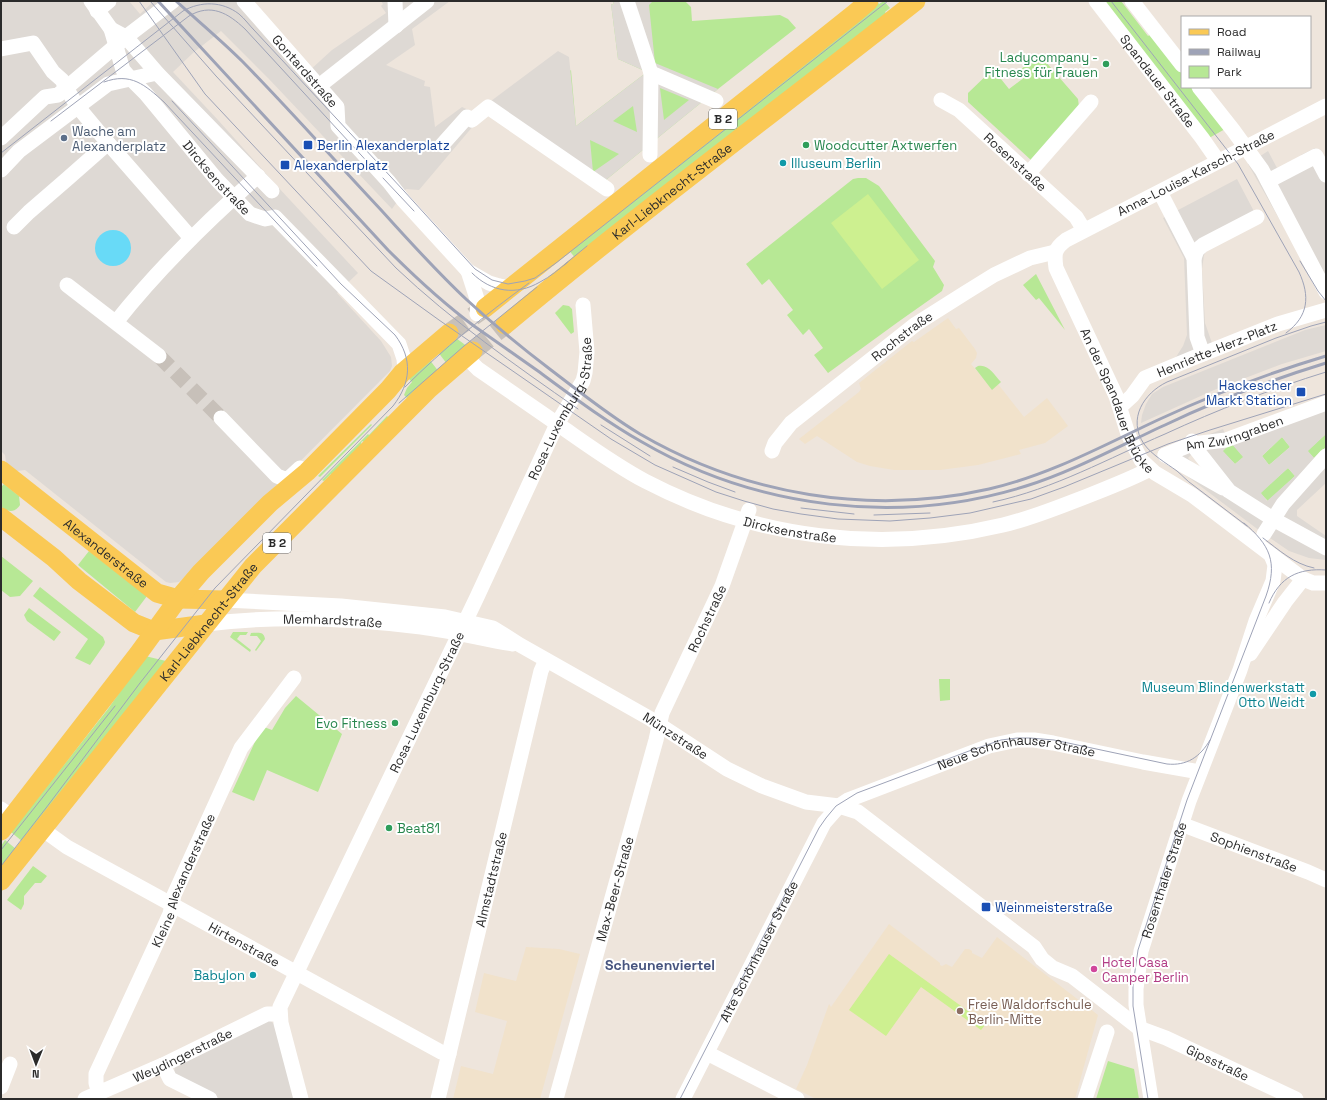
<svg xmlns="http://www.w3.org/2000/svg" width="1327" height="1100" viewBox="0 0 1327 1100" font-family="'Space Grotesk',sans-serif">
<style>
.education{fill:#f1e2cb}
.green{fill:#b7e895}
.pitch{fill:#cdf090}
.plaza{fill:#ded9d4;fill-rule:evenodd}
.water{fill:#68daf7}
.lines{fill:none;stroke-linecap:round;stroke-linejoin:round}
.minor-tunnel{stroke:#c7c0b9;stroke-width:15;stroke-dasharray:15 8;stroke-linecap:butt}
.major-tunnel{stroke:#c7c0b9;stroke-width:19;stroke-dasharray:19 10;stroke-linecap:butt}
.minor{stroke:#fff;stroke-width:15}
.major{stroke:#fac955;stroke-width:19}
.tram{stroke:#9ea3b7;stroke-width:1}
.rail{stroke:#9ea3b7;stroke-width:3}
.leisure-dot{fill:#2e9e5b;stroke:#fff;stroke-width:1.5}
.service-dot{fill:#5c6f8a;stroke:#fff;stroke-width:1.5}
.transit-dot{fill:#1a4fb4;stroke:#fff;stroke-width:1.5}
.culture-dot{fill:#0f9aa8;stroke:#fff;stroke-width:1.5}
.hotel-dot{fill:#d1479c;stroke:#fff;stroke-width:1.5}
.education-dot{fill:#8d6e63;stroke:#fff;stroke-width:1.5}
.labels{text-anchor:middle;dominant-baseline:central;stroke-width:4;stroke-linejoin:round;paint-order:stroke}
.shield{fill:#fff;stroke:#6b6b6b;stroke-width:1}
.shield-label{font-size:12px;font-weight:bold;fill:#2b2b2b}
.leisure-label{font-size:13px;fill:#27864d;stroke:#fff;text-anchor:end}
.street-label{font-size:13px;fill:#2b2b2b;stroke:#fff}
.service-label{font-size:13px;fill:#4e5e75;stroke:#fff;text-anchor:start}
.transit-label{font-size:13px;fill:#164399;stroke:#fff;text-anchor:start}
.culture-label{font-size:13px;fill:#0d838f;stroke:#fff;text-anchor:end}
.hotel-label{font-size:13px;fill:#b23c85;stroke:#fff;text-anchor:start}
.education-label{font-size:13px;fill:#785e54;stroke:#fff;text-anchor:start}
.neighbourhood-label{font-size:14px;font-weight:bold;fill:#48557f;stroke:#fff}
</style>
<rect width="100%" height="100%" fill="#eee5dc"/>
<path class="education" d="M 948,318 L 956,329 L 959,328 L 975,349 L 977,353 L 976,358 L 971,364 L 992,389 L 998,384 L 1024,417 L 1047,398 L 1068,426 L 1045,443 L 1019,450 L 1021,454 L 978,465 L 940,470 L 894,470 L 870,466 L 857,462 L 817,436 L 805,444 L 799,439 L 859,392 L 861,389 L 859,383 L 912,341 L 914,342 Z
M 889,924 L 940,963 L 940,965 L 942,966 L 946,964 L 952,967 L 965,949 L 969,949 L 972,951 L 972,953 L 982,958 L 997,937 L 1098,1015 L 1075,1099 L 816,1099 L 796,1089 L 807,1065 L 829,1004 L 831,1007 Z
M 526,947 L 559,949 L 580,954 L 540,1099 L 453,1099 L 461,1066 L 493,1074 L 507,1021 L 475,1012 L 484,973 L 516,981 Z"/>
<path class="green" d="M 613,1 L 685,1 L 691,7 L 692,21 L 780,15 L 788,19 L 796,28 L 718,89 L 596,188 L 556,81 L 571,70 L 576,126 L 647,72 L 618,59 L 611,4 L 614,5 Z
M 877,1 L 879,4 L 884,1 L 890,8 L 885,12 L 888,16 L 577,260 L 567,248 Z
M 1101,1 L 1121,1 L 1148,36 L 1153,33 L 1182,70 L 1182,87 L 1195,87 L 1227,128 L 1209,138 Z
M 1039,58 L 1045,61 L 1078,99 L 1079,107 L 1032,161 L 968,102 L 968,93 L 993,69 L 1009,89 L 1025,77 L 1020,70 L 1034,59 Z
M 858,178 L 866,178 L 879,186 L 935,261 L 933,267 L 944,285 L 942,291 L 898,322 L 828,373 L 814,355 L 823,348 L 809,329 L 803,335 L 787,315 L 793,310 L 769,279 L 762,285 L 746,264 L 853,179 Z
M 1036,274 L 1065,330 L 1039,298 L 1036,300 L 1023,285 Z
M 563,305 L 569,306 L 572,309 L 574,332 L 571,334 L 555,313 Z
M 456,338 L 468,347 L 447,364 L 438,352 Z
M 429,359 L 439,372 L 409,400 L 404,395 L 407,388 L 412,382 L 409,379 Z
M 978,366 C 989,364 994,375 1001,382 L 992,390 L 975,368 Z
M 387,416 L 390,419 L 364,442 L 362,441 L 361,443 L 362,445 L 332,474 L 331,474 L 324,481 L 322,480 L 368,434 L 369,435 Z
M 371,424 L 372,425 L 320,477 L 318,476 Z
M 1326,434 L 1326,447 L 1314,458 L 1307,451 Z
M 1282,437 L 1290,447 L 1269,465 L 1262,456 Z
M 1231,443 L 1244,457 L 1235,464 L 1222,451 Z
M 1288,468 L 1295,476 L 1268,501 L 1260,493 Z
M 4,484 L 19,496 L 20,505 C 15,513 8,512 1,507 L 1,487 Z
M 89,551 L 147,596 L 135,612 L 78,565 Z
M 1,556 L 33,581 L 20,596 L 10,597 L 1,590 Z
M 40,587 L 103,637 L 105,642 L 104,645 L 90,665 L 75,658 L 88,639 L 33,596 Z
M 29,608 L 61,632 L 54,641 L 27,621 L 24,615 Z
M 233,632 L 248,632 L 246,635 L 240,635 L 237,639 L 251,650 L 250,652 L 230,637 Z
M 251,633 C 258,633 264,631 265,639 L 256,651 L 255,650 L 261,641 L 257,636 L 250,636 Z
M 145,656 L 166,661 L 23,842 L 11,832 L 108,709 Z
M 939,679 L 950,679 L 950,700 L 940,701 Z
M 296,696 L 342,734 L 318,792 L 267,770 L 254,801 L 232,792 L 259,733 L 264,727 L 272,730 L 285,708 Z
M 5,840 L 16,849 L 1,868 L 1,846 Z
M 33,866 L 47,876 L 41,883 L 35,883 L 24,896 L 24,904 L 21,910 L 7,900 Z
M 1108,1061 L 1134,1069 L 1139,1099 L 1096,1099 Z"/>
<path class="pitch" d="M 868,194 L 919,260 L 882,289 L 831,223 Z
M 889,954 L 986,1024 L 981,1030 L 921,987 L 886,1036 L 849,1010 Z"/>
<path class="plaza" d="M 1,1 L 129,1 L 140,14 L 154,1 L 254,1 L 309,71 L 332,50 L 386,13 L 381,6 L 383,4 L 381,1 L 450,1 L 412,29 L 415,45 L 386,65 L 425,81 L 424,86 L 430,87 L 435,127 L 462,107 L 475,113 L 558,51 L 569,57 L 576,126 L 647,72 L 618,59 L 611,4 L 614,5 L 613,1 L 653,1 L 649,5 L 655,63 L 718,89 L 596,188 L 485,112 L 419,190 L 406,189 L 392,209 L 268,78 L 221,31 L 194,52 L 173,72 L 218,120 L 277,186 L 358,273 L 337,293 L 381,341 L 391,357 L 392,366 L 390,371 L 184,578 L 179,582 L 170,583 L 166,582 L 25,470 L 17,471 L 6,462 L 5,455 L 1,451 ZM 660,88 L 689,100 L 664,120 ZM 633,106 L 637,132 L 613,121 ZM 590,140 L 619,154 L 593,172 Z
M 1315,148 L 1326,169 L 1326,290 L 1319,289 L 1248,164 L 1268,151 L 1277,168 L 1303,159 L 1301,155 Z
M 1237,179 L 1258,219 L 1209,248 L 1204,255 L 1202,269 L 1205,323 L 1213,346 L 1176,357 L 1183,346 L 1187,335 L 1184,258 L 1163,218 Z
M 1326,325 L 1326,351 L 1282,364 L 1214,390 L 1141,423 L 1142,415 L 1146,404 L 1152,394 L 1163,387 L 1305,330 Z
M 1326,399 L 1326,434 L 1308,451 L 1314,458 L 1326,447 L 1326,483 L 1297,510 L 1297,516 L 1326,536 L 1326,560 L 1309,558 L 1289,551 L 1264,534 L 1163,458 L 1192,441 L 1223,429 L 1226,436 ZM 1282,437 L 1290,447 L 1269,465 L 1262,456 ZM 1231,443 L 1243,457 L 1235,464 L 1223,451 ZM 1192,454 L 1204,467 L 1200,471 L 1188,458 ZM 1288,468 L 1295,476 L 1267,501 L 1261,493 Z
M 267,1021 L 271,1021 L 274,1024 L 295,1099 L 221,1099 L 179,1079 L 174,1074 L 175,1066 Z"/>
<path class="water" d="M95 248a18 18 0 1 1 36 0a18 18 0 1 1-36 0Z"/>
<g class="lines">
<path class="minor-tunnel" d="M 159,356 L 221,418"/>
<path class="major-tunnel" d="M 449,333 L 485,308
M 473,351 L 505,325"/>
<g class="minor">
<path id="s1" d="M 91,1 L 111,29 L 123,70 L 130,78 L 146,94 L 217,180 L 250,214 L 265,219 L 275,217 L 399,344 L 404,359 L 405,370"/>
<path id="s2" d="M 244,1 L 337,107 L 338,126 L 389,182 L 403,200 L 468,271 L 489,283 L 499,286 L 510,288"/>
<path d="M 395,1 L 396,26"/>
<path d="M 627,1 L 651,73 L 716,101"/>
<path id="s3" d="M 1096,1 L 1202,138 L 1218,161"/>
<path d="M 1132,1 L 1182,65"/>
<path d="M 97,11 L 109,1"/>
<path d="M 111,29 L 126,37 L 157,73 L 272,191"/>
<path d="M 1,49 L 33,43 L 53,72 L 62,80 L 66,88 L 78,107 L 108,143 L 191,238"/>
<path d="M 319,86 L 427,1"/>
<path d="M 1199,87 L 1233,130 L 1262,170 L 1326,292"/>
<path id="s4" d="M 941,100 L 959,110 L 1076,217 L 1084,230"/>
<path id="s5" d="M 1326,106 L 1066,240 C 1054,249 1054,254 1056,268 L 1116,396 L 1128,434 L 1141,460 L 1155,473 L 1192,495 L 1303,579 L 1313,583 L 1326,583"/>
<path d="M 1,138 L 45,97 L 58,95 L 126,37 L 173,1"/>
<path d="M 442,145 L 467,117 L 472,120 L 488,107 L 607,189"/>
<path d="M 650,155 L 651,73"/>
<path d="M 1,170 L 19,151 L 108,84 L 157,73"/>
<path d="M 1028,174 L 1091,102"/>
<path d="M 1268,181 L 1316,156 L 1326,175"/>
<path d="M 1160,192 L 1194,258 L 1197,337 L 1203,354"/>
<path d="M 14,227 L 29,212 L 66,180 L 108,143"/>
<path d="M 1194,258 L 1197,250 L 1203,245 L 1257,217"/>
<path d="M 468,271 L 478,302 L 477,314"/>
<path d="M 67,285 L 159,356"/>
<path d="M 116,322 C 158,269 207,221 258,176"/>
<path id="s6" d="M 466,357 L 478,369 C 504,387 530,405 556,423 C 585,443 613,464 645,481 C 756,539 881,554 1003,525 C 1033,518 1061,506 1090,495 C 1110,487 1131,479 1150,469"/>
<path id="s7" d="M 1120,407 L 1132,396 L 1145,378 L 1193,358 L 1278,324 L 1326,310"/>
<path d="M 221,418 L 277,476 L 287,480 L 300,468"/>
<path d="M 1192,441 L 1192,444 L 1229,491 L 1273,519 L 1326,548"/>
<path id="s8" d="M 772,451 L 775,443 L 791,423 L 916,324 L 965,293 L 994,275 L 1030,258 L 1055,252"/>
<path id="s9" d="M 1165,455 L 1192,444 L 1226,440 L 1326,403"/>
<path d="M 1165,455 L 1223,488"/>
<path d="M 1264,534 L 1283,504 L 1326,456"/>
<path id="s10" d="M 225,600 L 341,606 L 445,617 L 493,628 L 520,645 L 649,718 L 727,769 L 762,786 L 806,802 L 839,806 L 858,812 L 1034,947 L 1042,959 L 1053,968 L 1072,976 L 1139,1028 L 1166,1038 L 1296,1099"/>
<path id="s11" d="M 206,624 C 278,615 349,618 421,627 C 452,631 483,639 513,644"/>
<path d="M 1250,654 L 1285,602 L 1303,579"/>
<path d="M 1,809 L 12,817"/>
<path id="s12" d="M 1181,824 L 1308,872 L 1326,880"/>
<path id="s13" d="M 42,829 L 67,847 L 441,1052 L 449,1054"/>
<path d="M 707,1053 L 797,1099"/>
<path d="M 163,1065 L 170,1079 L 210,1099"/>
<path d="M 1,1087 L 10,1064"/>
<path id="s14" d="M 99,1093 L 96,1083 L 96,1074 L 170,914 L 174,895 L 241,748 L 294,678"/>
<path id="s15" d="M 85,1099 L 163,1065 L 267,1014 L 280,1014"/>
<path id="s16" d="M 301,1099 L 281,1023 L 280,1007 L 477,597 L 557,424 L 583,381 L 585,373 L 587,352 L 583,305"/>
<path id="s17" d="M 438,1099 L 541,671 L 546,660"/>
<path id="s18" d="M 556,1099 L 656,740 L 662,713 L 722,586 L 749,510"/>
<path id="s19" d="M 683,1099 L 824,823 L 839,806 L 848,800 L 989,746 L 1017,740 L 1034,740 L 1053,743 L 1143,762 L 1200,772"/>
<path d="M 1085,1099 L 1107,1032"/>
<path id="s20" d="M 1151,1099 L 1136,1005 L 1136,989 L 1141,951 L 1189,801 L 1240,670 L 1256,621 L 1273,581 L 1275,565 L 1271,555"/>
</g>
<g class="major">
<path d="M 485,308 L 855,13 L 869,1"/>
<path id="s21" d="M 505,325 C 639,213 779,109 916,1"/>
<path id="s22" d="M 1,470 L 157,593 L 178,599 L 225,600"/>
<path d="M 1,517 L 54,558 L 79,581 L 134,623 L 154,631 L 206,624"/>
<path d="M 1,831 L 138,654 L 178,599 L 201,572 L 270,503 L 307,472 L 388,390 L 402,373 L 449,333"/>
<path id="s23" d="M 1,881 L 253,566 L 429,389 L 473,351"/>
</g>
<path class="tram" d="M 139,1 L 205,94 L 371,271 L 439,320 L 611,439 L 655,465 L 716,492 L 744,501 L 773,509 L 801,514 L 838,519 L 890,521 L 930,518 L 970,513 L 1031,499 L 1064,487 L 1168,444 L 1210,430 L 1326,394
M 150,1 L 216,76 L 396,268 C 452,321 515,365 578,409
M 1111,1 L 1238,164 L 1299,272 C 1310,296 1309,316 1286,333
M 104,82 C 131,72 145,85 164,102 L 317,266
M 51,121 L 189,16 C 211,3 228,13 245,29 L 373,168
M 1,153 L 183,11 C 201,1 222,1 239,14 C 245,19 249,25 254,30 L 404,191 L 475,269 L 492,280 L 508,284 L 525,281 L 535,278 L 556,263 L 888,1
M 383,178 L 414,211
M 1300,261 L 1318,291 L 1326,301
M 564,265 L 587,246
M 472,273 C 491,292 516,296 540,282 C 550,277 559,269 568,262
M 405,387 C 443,349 486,314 529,283
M 399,403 L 464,346 L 537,287
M 601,425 L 650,456
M 673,467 L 708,482 L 735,492
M 993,502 C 1054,489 1109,458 1165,434 C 1217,410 1271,389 1326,372
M 801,508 L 854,514
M 874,515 L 930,513
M 1247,526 C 1229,512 1211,499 1193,485 C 1187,481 1183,476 1177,471 C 1166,463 1152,455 1144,444 C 1127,419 1144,393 1167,382 L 1276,338 L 1311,326 L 1326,322
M 1263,538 C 1279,550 1294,564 1314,568
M 1269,603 C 1280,577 1298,568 1326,570
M 1,850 L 115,706
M 1,866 L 46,808 L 140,683 L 215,588 L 393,406 C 411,383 413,359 395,335 L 341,284 L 172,101
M 680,1099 L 819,828 L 826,818 L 836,806 L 857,793 L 969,751 L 1001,740 L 1017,738 L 1030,738 L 1054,740 L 1167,764 C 1187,766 1200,757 1210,740
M 1148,1099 L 1133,1006 L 1133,985 L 1138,950 L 1187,800 L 1266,596 C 1278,562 1270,545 1244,523"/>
<path class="rail" d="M 158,1 L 388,250 C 415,277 443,303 474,326 C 495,341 517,356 538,371 C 572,396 605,421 642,442 C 757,509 899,526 1026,486 C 1074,471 1119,446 1165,425 C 1217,400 1271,380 1326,363
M 176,1 C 198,21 221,40 242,61 C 290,110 335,161 382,211 C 409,241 437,272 467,300 C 494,325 522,348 551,370 C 580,392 608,415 640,434 C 745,495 870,516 989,489 C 1050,475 1104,445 1160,419 C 1214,394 1269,373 1326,356"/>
</g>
<g class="leisure-dot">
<circle cx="1106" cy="64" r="4"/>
<circle cx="806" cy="145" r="4"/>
<circle cx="395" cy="723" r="4"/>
<circle cx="389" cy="828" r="4"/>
</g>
<circle class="service-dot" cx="64" cy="138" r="4"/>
<g class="transit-dot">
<rect x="303" y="140" width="10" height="10" rx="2"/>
<rect x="280" y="160" width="10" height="10" rx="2"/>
<rect x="1296" y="387" width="10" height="10" rx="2"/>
<rect x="981" y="902" width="10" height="10" rx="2"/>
</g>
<g class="culture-dot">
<circle cx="783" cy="163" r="4"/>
<circle cx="1313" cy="694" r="4"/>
<circle cx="253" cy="975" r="4"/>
</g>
<circle class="hotel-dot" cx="1094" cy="969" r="4"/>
<circle class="education-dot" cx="960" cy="1011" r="4"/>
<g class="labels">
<g class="shield">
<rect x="709" y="109" width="28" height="20" rx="3"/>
<rect x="263" y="533" width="28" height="20" rx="3"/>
</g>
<g class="shield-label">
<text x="723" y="119">B 2</text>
<text x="277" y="543">B 2</text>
</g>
<g class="leisure-label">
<text x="1098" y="57">Ladycompany -<tspan x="1098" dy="15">Fitness für Frauen</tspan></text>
<text x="814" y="145" text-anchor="start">Woodcutter Axtwerfen</text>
<text x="387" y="723">Evo Fitness</text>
<text x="397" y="828" text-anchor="start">Beat81</text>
</g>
<g class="street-label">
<text stroke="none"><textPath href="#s2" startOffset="93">Gontardstraße</textPath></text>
<text stroke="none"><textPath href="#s3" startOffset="101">Spandauer Straße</textPath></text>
<text stroke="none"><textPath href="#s4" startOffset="97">Rosenstraße</textPath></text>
<text transform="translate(1196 173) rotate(-27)">Anna-Louisa-Karsch-Straße</text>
<text stroke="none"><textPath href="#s1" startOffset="220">Dircksenstraße</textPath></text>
<text stroke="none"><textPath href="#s21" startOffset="214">Karl-Liebknecht-Straße</textPath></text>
<text stroke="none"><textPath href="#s8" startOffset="175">Rochstraße</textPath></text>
<text stroke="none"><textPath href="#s7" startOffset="116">Henriette-Herz-Platz</textPath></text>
<text stroke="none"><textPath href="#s5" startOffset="471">An der Spandauer Brücke</textPath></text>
<text stroke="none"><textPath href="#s16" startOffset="757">Rosa-Luxemburg-Straße</textPath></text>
<text stroke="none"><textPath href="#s9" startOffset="73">Am Zwirngraben</textPath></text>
<text stroke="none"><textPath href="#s6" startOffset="372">Dircksenstraße</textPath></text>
<text stroke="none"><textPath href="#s22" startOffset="134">Alexanderstraße</textPath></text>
<text stroke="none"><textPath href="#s18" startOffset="505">Rochstraße</textPath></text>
<text stroke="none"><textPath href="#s11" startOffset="127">Memhardstraße</textPath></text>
<text stroke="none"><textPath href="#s23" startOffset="332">Karl-Liebknecht-Straße</textPath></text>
<text stroke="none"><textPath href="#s16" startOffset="433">Rosa-Luxemburg-Straße</textPath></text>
<text stroke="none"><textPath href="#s10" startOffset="482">Münzstraße</textPath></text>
<text stroke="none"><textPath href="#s19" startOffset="521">Neue Schönhauser Straße</textPath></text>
<text stroke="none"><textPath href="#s12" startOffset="78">Sophienstraße</textPath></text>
<text stroke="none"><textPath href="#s17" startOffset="226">Almstadtstraße</textPath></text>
<text stroke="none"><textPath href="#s14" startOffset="232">Kleine Alexanderstraße</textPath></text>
<text stroke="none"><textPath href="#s20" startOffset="224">Rosenthaler Straße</textPath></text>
<text stroke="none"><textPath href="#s18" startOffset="218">Max-Beer-Straße</textPath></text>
<text stroke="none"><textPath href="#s13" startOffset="233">Hirtenstraße</textPath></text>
<text stroke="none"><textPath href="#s19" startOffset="166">Alte Schönhauser Straße</textPath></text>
<text stroke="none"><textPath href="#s15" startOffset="107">Weydingerstraße</textPath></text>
<text stroke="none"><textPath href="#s10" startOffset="1124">Gipsstraße</textPath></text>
</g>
<g class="service-label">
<text x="72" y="131">Wache am<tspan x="72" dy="15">Alexanderplatz</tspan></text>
</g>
<g class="transit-label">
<text x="317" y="145">Berlin Alexanderplatz</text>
<text x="294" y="165">Alexanderplatz</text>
<text x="1292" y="385" text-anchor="end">Hackescher<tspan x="1292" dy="15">Markt Station</tspan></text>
<text x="995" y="907">Weinmeisterstraße</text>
</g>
<g class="culture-label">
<text x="791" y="163" text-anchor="start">Illuseum Berlin</text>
<text x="1305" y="687">Museum Blindenwerkstatt<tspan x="1305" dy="15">Otto Weidt</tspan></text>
<text x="245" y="975">Babylon</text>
</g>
<g class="hotel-label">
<text x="1102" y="962">Hotel Casa<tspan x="1102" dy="15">Camper Berlin</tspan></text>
</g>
<g class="education-label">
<text x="968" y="1004">Freie Waldorfschule<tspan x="968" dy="15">Berlin-Mitte</tspan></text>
</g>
<g class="neighbourhood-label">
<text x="660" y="965">Scheunenviertel</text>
</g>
</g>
<rect width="1327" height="1100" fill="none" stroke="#2b2b2b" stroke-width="4"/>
<rect x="1181" y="16" width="130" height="72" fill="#ffffff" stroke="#aaaaaa"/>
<rect x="1189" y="29" width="20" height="6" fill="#fac955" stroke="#aaaaaa"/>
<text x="1217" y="36" font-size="12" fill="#2b2b2b">Road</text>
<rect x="1189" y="49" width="20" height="6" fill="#9ea3b7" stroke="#aaaaaa"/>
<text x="1217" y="56" font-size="12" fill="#2b2b2b">Railway</text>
<rect x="1189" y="66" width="20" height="12" fill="#b7e895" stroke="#aaaaaa"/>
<text x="1217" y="76" font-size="12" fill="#2b2b2b">Park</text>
<g transform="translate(36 1064) rotate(181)" stroke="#ffffff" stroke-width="3" paint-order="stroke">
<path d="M0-3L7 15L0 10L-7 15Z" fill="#2b2b2b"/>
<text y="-6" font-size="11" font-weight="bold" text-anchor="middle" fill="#2b2b2b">N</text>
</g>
</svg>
